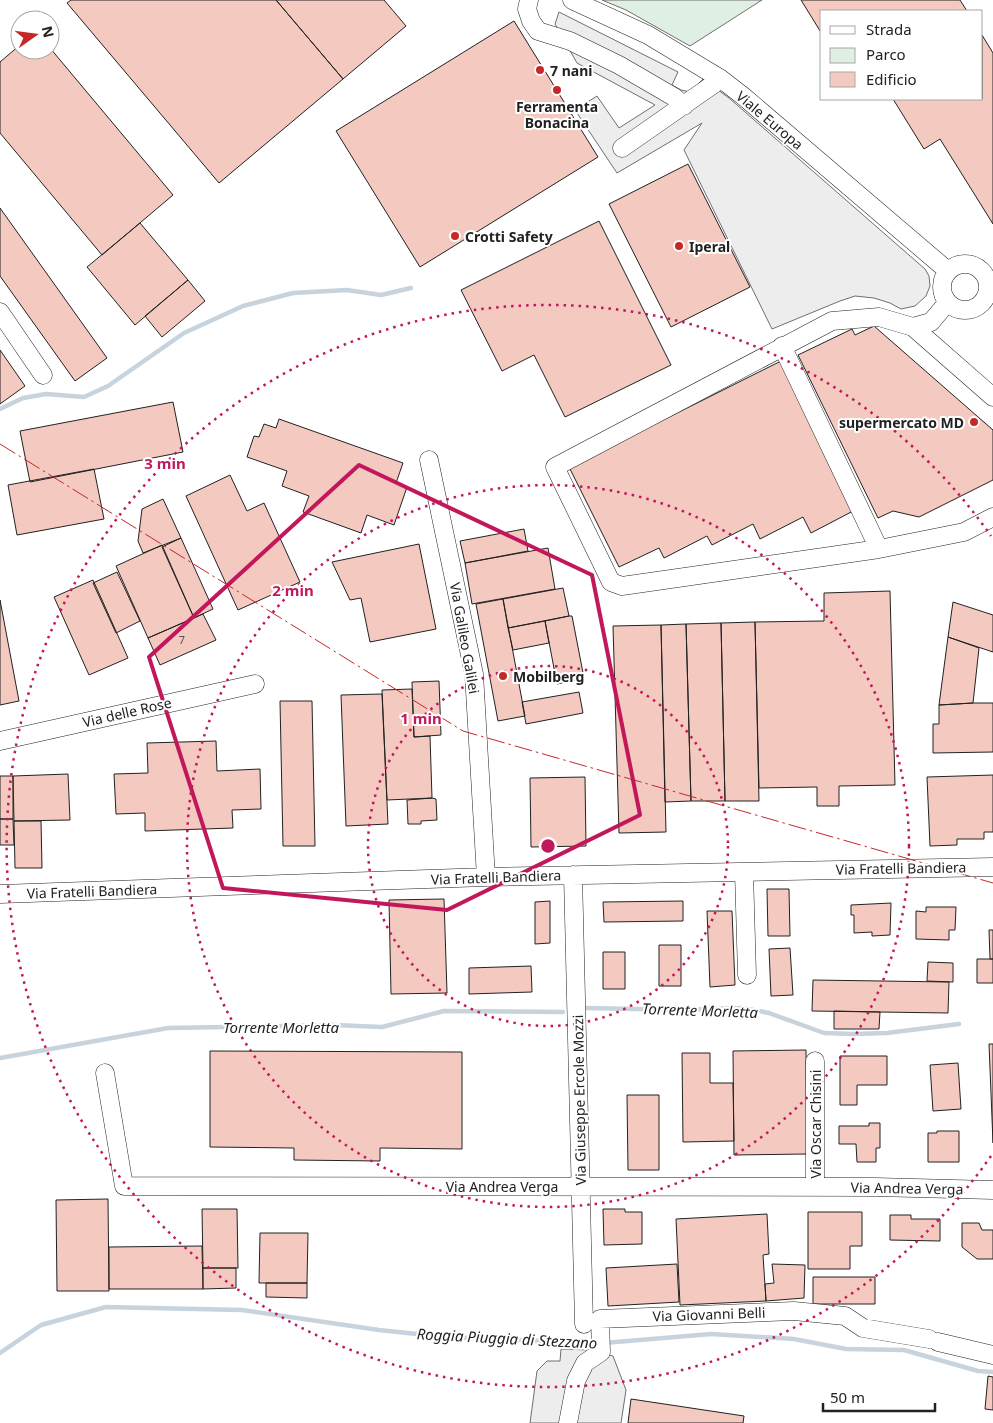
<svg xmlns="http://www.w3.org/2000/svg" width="993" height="1423" viewBox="0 0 993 1423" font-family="'Noto Sans',sans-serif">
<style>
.green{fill:#e0efe3;stroke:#6f6f6f}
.parking{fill:#ededed;stroke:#6f6f6f}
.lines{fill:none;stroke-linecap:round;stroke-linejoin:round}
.stream{stroke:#c7d3dd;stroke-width:4.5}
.building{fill:#f3c9c0;stroke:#222}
.minor-casing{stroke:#222;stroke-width:19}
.minor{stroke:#fff;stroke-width:18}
.power{stroke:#c62828;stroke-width:1;stroke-dasharray:18 4 2.5 4;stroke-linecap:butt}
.marked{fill:none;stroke:#c2185b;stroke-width:4;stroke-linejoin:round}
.ring{fill:none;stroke:#c2185b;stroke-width:2.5;stroke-dasharray:2.5 5}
.poi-dot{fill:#c62828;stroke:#fff;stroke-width:2}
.labels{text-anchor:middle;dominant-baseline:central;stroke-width:4;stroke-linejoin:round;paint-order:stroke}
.number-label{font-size:11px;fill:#564c4a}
.poi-label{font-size:14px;font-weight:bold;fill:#222;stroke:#fff;text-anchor:start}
.street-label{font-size:14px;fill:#222;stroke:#fff}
.water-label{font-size:15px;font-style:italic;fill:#222;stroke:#fff}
.centre{fill:#c2185b;stroke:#fff;stroke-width:2.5}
.ring-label{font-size:15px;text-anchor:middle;font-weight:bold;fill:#c2185b;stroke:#fff;stroke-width:4;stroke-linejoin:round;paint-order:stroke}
</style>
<rect width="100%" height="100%" fill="#fff"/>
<path class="green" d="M 602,0 L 762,0 L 690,46 L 626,10 Z"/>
<path class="parking" d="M 559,12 L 678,72 L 672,85 L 681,90 L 690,92 L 703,79 L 729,98 L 925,269 L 929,276 L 930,286 L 926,296 L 915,306 L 901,309 L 890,303 L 874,298 L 855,296 L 840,301 L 772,329 L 684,150 L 702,123 L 617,173 L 575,110 L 597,96 L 619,128 L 655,105 L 577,63 L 555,24 Z
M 561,1349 L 590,1350 L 613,1356 L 626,1390 L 621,1423 L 530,1423 L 537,1371 L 547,1361 L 560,1361 Z"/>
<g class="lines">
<path class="stream" d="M 0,409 L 23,398 L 46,394 L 84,397 L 108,386 L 184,333 L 243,306 L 293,293 L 347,290 L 381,295 L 411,288
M 587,1008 L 682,1010 L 743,1008 L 769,1013 L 824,1033 L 854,1034 L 887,1033 L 959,1024
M 0,1058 L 168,1028 L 335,1025 L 382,1027 L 444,1011 L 563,1012
M 604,1343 L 711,1334 L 794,1339 L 846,1349 L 904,1350 L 978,1371 L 993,1372
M 0,1353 L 41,1325 L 106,1307 L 242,1310 L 379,1330 L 445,1337 L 596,1343"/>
</g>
<path class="building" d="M 71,0 L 276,0 L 343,79 L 219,183 L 67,3 Z
M 276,0 L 384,0 L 406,26 L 343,79 Z
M 801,0 L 960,0 L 967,11 L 822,11 L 822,34 Z
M 514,21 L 598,157 L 420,267 L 336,131 Z
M 982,35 L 993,53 L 993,224 L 940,139 L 924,149 L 893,99 L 982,99 Z
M 20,45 L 20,50 L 50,50 L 50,48 L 173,195 L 102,255 L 0,133 L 0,62 Z
M 688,164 L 750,287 L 671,327 L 609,204 Z
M 0,208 L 107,358 L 75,381 L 0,276 Z
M 599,221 L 671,365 L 565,417 L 534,355 L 502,371 L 461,290 Z
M 140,223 L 188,280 L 135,325 L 87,267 Z
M 188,280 L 205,301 L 162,337 L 145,316 Z
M 874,326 L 993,430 L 993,480 L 919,517 L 893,511 L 878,518 L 798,355 L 852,329 L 855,335 Z
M 0,350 L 25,386 L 0,404 Z
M 781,361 L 855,510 L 811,533 L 803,517 L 760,539 L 753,524 L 712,545 L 707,536 L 664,558 L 659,548 L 619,567 L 569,467 Z
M 173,402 L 183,452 L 30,482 L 20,431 Z
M 279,419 L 403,463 L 396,483 L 407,487 L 394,525 L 367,515 L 361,533 L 303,512 L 309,496 L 282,486 L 287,471 L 247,457 L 254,436 L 259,437 L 264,424 L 276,428 Z
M 94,469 L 104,519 L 17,535 L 8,485 Z
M 230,475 L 247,511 L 264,503 L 300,582 L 238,610 L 186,496 Z
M 163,499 L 181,538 L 143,553 L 138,541 L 142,509 Z
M 524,529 L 528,551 L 465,563 L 460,541 Z
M 181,538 L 213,609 L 194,618 L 162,547 Z
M 419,544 L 436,629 L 370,642 L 361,598 L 350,600 L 332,562 Z
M 162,545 L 194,618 L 148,638 L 116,566 Z
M 548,548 L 555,589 L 472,604 L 465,563 Z
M 117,572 L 140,621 L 116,633 L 93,583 Z
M 93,580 L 128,658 L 89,675 L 54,597 Z
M 563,588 L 569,616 L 508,628 L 503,599 Z
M 890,591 L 895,785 L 839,786 L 839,806 L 817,806 L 817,787 L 759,788 L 755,622 L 824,621 L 824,593 Z
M 503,599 L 525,716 L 498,721 L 476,604 Z
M 0,600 L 19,701 L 0,705 Z
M 953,602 L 993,615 L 993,652 L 948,637 Z
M 203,614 L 216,640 L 160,665 L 148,638 Z
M 569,616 L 572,616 L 584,678 L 557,684 L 545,621 Z
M 545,621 L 549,643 L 513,650 L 508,628 Z
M 755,622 L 759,801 L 725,801 L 721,623 Z
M 721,623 L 725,801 L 691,801 L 686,624 Z
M 686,624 L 691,801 L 665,802 L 661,625 Z
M 661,625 L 666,832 L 619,833 L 613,626 Z
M 948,637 L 979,648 L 973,703 L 939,705 Z
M 439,681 L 441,735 L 414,737 L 412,682 Z
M 412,689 L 414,737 L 430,736 L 432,798 L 387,800 L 382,690 Z
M 579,692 L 583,713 L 526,724 L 522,702 Z
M 382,694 L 388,824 L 346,826 L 341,695 Z
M 280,701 L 312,701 L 315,846 L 283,846 Z
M 973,703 L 993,703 L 993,752 L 933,753 L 933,724 L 939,724 L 939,705 Z
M 216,741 L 217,771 L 260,769 L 261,809 L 232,810 L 233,828 L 145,831 L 145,813 L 116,814 L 114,774 L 148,773 L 147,743 Z
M 68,774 L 70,820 L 14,821 L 13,776 Z
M 993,775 L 993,832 L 984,832 L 984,839 L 957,839 L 957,845 L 930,846 L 927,777 Z
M 0,776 L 13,776 L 13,819 L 0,819 Z
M 585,777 L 586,846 L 531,847 L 530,778 Z
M 432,798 L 436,799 L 437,820 L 421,821 L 421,824 L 408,824 L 407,800 Z
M 0,819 L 13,819 L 14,845 L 0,845 Z
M 14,821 L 41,821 L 42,868 L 15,868 Z
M 767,889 L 789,889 L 790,936 L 768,936 Z
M 444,899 L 447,993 L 391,994 L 389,900 Z
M 550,901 L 550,943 L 535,944 L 535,902 Z
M 683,901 L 683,921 L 604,922 L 603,902 Z
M 891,903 L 890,935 L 872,936 L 872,932 L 854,933 L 854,915 L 851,915 L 851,905 Z
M 926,907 L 956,907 L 955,930 L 949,930 L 949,940 L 916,939 L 916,911 L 926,912 Z
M 707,911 L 732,911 L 735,985 L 710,987 Z
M 989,930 L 993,930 L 993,959 L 990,959 Z
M 659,945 L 681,945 L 681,986 L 659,986 Z
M 790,948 L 793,995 L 771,996 L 769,949 Z
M 603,952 L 625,952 L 625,989 L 603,989 Z
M 977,959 L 993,959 L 993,983 L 977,983 Z
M 928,962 L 953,963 L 953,982 L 927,981 Z
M 531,966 L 532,992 L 469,994 L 469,968 Z
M 813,980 L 949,982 L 948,1013 L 812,1011 Z
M 834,1011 L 880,1012 L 879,1029 L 834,1029 Z
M 989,1044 L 993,1044 L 993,1143 Z
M 806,1050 L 807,1154 L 734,1155 L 733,1051 Z
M 210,1051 L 462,1052 L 462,1149 L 380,1148 L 380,1161 L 294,1160 L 294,1148 L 210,1147 Z
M 682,1053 L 710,1053 L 710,1083 L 733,1083 L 734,1141 L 683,1142 Z
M 840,1056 L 887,1056 L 887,1085 L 857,1085 L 857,1105 L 840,1105 Z
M 958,1063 L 961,1109 L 933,1111 L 930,1065 Z
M 627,1095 L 659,1095 L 659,1170 L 628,1170 Z
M 869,1123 L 880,1123 L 880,1148 L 876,1148 L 876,1162 L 857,1162 L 856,1144 L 839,1144 L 839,1126 L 869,1126 Z
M 937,1131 L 959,1131 L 959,1162 L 928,1162 L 928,1133 L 937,1133 Z
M 108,1199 L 109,1291 L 57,1291 L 56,1200 Z
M 202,1209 L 237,1209 L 238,1268 L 203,1268 Z
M 603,1209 L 625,1209 L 625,1212 L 642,1212 L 642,1244 L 604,1245 Z
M 808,1212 L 862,1212 L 862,1246 L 850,1246 L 850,1269 L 808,1269 Z
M 767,1214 L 769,1254 L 763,1255 L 766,1301 L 680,1305 L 676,1219 Z
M 890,1215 L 911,1215 L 911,1219 L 940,1219 L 940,1241 L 890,1240 Z
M 962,1223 L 979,1223 L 982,1230 L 993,1230 L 993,1259 L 977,1259 L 962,1247 Z
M 260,1233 L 308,1233 L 307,1283 L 259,1283 Z
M 202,1246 L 203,1289 L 109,1289 L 109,1247 Z
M 677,1264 L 679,1302 L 608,1306 L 606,1268 Z
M 772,1264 L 805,1265 L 804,1298 L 766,1301 L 765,1284 L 774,1283 Z
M 203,1268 L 236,1268 L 236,1288 L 203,1289 Z
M 813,1277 L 875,1277 L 875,1304 L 813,1304 Z
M 266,1283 L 307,1283 L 307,1298 L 266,1297 Z
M 988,1376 L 993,1377 L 993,1410 L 985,1409 Z
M 631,1399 L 744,1416 L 743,1423 L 628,1423 Z"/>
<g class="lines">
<defs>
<path id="minor" d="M 529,0 L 527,9 L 531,21 L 538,31 L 570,41 L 619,65 L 674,97 L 684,106
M 572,0 L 648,35 L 721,79 L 743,96 L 948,271
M 622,148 L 721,79
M942 287a23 23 0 1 1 46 0a23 23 0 1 1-46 0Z
M 947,303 L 931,322 L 913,327 L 879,317 L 832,321 L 555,467 L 611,582 L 622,586 L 879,549 L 964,532 L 993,517
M 0,312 L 43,375
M 913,327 L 993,397
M 782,346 L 879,549
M 429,460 L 474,674 L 486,877
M 0,741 L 255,684
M 744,872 L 747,975
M 573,875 L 584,1324
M 0,894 L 486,877 L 993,867
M 815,1061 L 815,1187
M 105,1073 L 124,1186 L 875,1187 L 993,1190
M 938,1342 L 993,1355
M 568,1423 L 576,1381 L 585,1363 L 601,1352 L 600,1319 L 794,1311 L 845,1316 L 863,1328 L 929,1339"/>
</defs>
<use href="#minor" class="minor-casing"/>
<use href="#minor" class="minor"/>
<path class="power" d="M 0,444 L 463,731 L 993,883"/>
</g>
<path class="marked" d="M 359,465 L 592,575 L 640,815 L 447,910 L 223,888 L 149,657 Z"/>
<g class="ring">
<circle cx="548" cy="846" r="180"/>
<circle cx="548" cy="846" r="361"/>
<path d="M991 1156A541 541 0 1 1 991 536"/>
</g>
<g class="poi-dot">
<circle cx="540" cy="70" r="5"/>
<circle cx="557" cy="90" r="5"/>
<circle cx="455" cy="236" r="5"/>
<circle cx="679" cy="246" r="5"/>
<circle cx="974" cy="422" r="5"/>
<circle cx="503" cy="676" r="5"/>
</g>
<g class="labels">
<g class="number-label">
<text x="182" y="639">7</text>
</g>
<g class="poi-label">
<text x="550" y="70">7 nani</text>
<text x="557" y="106" text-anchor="middle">Ferramenta<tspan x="557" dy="16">Bonacina</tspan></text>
<text x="465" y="236">Crotti Safety</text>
<text x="689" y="246">Iperal</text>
<text x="964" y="422" text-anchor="end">supermercato MD</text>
<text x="513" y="676">Mobilberg</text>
</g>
<g class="street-label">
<text transform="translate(770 120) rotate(40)">Viale Europa</text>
<text transform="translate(465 638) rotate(80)">Via Galileo Galilei</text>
<text transform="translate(127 712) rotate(-13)">Via delle Rose</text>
<text transform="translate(901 868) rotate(-1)">Via Fratelli Bandiera</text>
<text transform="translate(496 877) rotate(-2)">Via Fratelli Bandiera</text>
<text transform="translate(92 891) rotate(-2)">Via Fratelli Bandiera</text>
<text transform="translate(579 1100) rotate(-91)">Via Giuseppe Ercole Mozzi</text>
<text transform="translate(815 1124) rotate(-90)">Via Oscar Chisini</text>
<text x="502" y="1186">Via Andrea Verga</text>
<text transform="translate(907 1188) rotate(1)">Via Andrea Verga</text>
<text transform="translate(709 1314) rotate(-2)">Via Giovanni Belli</text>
</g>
<g class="water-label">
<text transform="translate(700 1010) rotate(2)">Torrente Morletta</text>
<text x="281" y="1027">Torrente Morletta</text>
<text transform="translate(507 1338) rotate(3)">Roggia Piuggia di Stezzano</text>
</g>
</g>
<circle cx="548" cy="846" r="8" class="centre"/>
<g class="ring-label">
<text x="165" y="469">3 min</text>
<text x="293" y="596">2 min</text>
<text x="421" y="724">1 min</text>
</g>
<rect x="820" y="10" width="162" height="90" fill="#ffffff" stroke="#a7a7a7"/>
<rect x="830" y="26" width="25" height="8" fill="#ffffff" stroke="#a7a7a7"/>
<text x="866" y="35" font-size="15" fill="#222222">Strada</text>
<rect x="830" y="48" width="25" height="15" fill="#e0efe3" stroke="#a7a7a7"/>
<text x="866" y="60" font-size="15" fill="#222222">Parco</text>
<rect x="830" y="72" width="25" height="15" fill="#f3c9c0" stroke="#a7a7a7"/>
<text x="866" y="85" font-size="15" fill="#222222">Edificio</text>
<g transform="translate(35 35) rotate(76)"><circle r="24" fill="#ffffff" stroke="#a7a7a7"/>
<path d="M0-4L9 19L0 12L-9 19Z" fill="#c62828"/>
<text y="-8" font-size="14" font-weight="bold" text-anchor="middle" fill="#222222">N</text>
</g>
<path d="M823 1403v8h112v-8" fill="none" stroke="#222222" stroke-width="2.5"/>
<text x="830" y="1403" font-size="15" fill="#222222" stroke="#ffffff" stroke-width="4" paint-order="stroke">50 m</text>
</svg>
